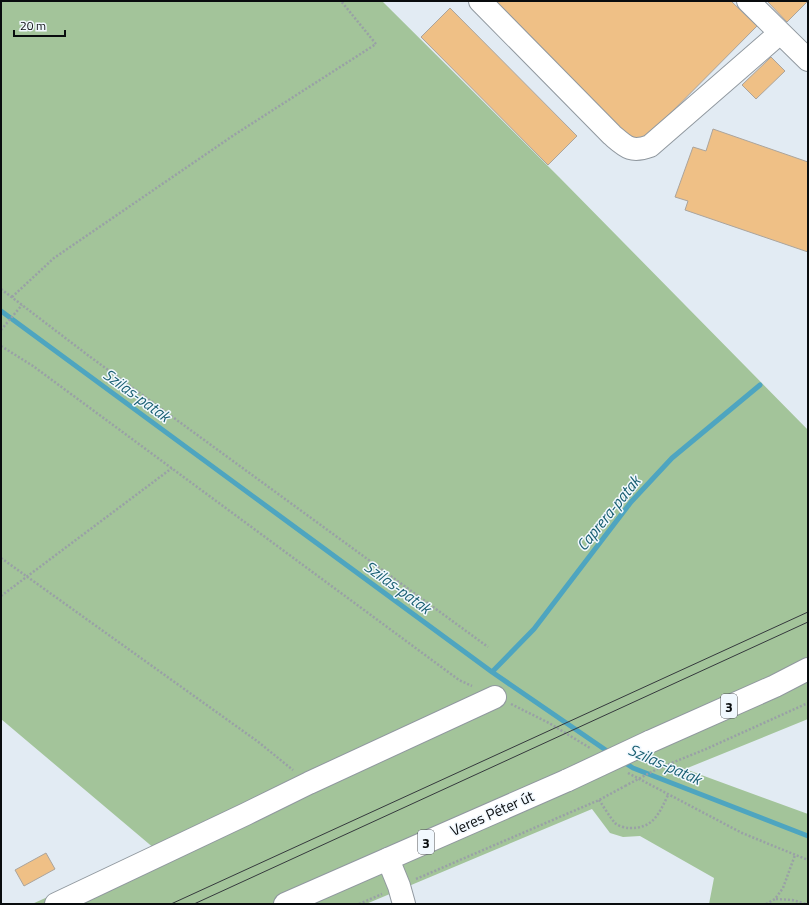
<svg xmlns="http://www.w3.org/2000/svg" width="809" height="905" viewBox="0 0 809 905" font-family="'Titillium Web',sans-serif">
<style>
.green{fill:#a3c49a}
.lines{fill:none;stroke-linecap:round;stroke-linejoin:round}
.stream{stroke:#4ea5c0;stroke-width:5}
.building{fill:#efc086;stroke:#aba49c}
.minor-casing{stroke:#90989f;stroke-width:24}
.major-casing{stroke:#90989f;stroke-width:24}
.path{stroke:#99a0a6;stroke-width:2.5;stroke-dasharray:2 2;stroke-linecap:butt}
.minor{stroke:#fff;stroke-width:22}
.major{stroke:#fff;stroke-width:22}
.tram{stroke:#35393d;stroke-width:1}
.major-bridge-casing{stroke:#90989f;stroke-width:24;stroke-linecap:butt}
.path-bridge{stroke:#99a0a6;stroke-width:2.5;stroke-dasharray:2 2;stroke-linecap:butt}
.major-bridge{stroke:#fff;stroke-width:22}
.labels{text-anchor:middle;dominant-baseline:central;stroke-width:3;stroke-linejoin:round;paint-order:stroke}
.shield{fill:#f1f8fe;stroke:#4f5356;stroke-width:1}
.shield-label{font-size:14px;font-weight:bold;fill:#090c0e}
.street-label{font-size:15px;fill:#090c0e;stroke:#f1f8fe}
.water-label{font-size:16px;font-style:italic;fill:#195f72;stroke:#f1f8fe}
</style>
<rect width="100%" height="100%" fill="#e2ebf3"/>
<path class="green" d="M 1,1 L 382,1 L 559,177 L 808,430 L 808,719 L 685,769 L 808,814 L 808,904 L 789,904 L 785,903 L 783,904 L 709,904 L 714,878 L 640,836 L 623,837 L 610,833 L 592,809 L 366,904 L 32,904 L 155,849 L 1,719 Z"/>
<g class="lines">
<path class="stream" d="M 1,311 L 492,672 L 610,753
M 492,672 L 534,629 L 631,502 L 672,458 L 760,385
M 622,761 L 633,768 L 808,836"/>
</g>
<path class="building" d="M 492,1 L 731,1 L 757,26 L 638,146 Z
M 767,1 L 808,1 L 787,22 Z
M 450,8 L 577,136 L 548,165 L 421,37 Z
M 771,57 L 785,71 L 756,99 L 742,85 Z
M 713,129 L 808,162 L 808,252 L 685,210 L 688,201 L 675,197 L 693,147 L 706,151 Z
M 46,853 L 55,869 L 24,886 L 15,870 Z"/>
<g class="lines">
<defs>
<path id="minor" d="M 480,1 L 612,135 C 626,147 631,153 650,146 L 780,33
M 748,1 L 808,60
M 388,859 L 399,886 L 404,904
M 56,904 L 246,814 L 309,783 L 495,697"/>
<path id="major" d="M 649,742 L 775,686 L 808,669
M 285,904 L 568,780"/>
</defs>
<use href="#minor" class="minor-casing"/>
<use href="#major" class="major-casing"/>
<path class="path" d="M 1,289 L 89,356 L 488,647
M 12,297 L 54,258 L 234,135 L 376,44 L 341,1
M 1,330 L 22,305
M 1,346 L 33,366 L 459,680 L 472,686
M 1,558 L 257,741 L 293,770
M 1,596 L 172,468
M 511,704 L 549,723 L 590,748
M 657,769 L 706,749 L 808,703
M 628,773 L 742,833 L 808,860
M 599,800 C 604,807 609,816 615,823 C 618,826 625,828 629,828 C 653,829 659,814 668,795
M 416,879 L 599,800 L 625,786
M 776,899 L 792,900 L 807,904
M 359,904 L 382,894
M 766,904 L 775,899 L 783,888 L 795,855"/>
<use href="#minor" class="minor"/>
<use href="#major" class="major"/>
<path class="tram" d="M 171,904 L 808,612
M 194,904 L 808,622"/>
<defs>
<path id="major-bridge" d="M 568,780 L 649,742"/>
</defs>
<use href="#major-bridge" class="major-bridge-casing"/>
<path class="path-bridge" d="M 625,786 L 657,769"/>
<use href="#major-bridge" class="major-bridge"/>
</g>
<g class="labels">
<g class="shield">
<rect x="721" y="694" width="16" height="24" rx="3"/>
<rect x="418" y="830" width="16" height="24" rx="3"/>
</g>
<g class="shield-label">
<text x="729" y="706">3</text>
<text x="426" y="842">3</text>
</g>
<g class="street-label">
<text transform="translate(492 813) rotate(-24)">Veres Péter út</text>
</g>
<g class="water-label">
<text transform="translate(137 395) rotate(36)">Szilas-patak</text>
<text transform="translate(608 513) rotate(-51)">Caprera-patak</text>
<text transform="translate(398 587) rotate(36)">Szilas-patak</text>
<text transform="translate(665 764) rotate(24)">Szilas-patak</text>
</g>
</g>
<rect width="809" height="905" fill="none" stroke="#090c0e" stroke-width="4"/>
<path d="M14 30v6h51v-6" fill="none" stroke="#090c0e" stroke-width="2"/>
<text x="20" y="30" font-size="12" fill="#090c0e" stroke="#f1f8fe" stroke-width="3" paint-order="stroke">20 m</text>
</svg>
